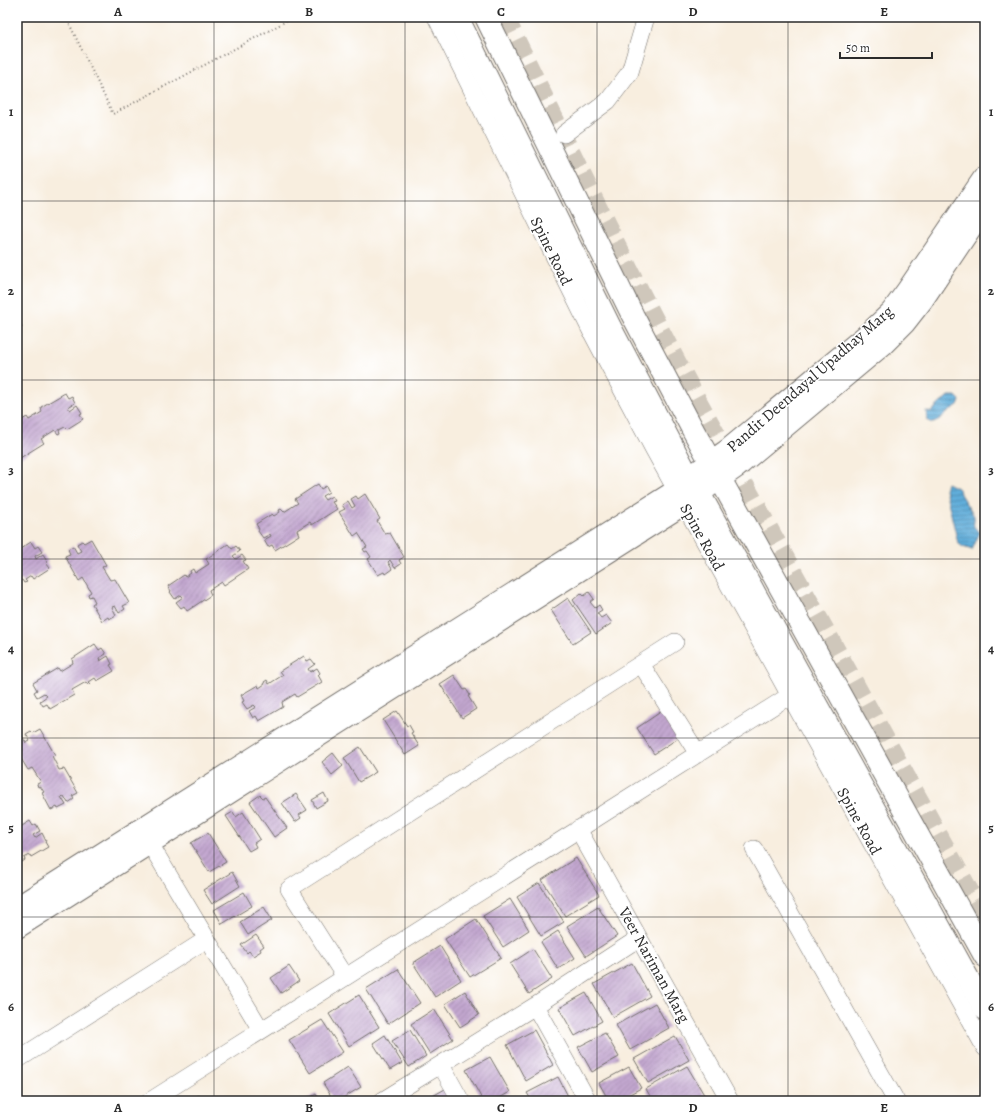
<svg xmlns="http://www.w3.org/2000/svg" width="1002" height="1118" viewBox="0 0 1002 1118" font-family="Alegreya,serif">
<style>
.water{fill:url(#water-rules);stroke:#466c82}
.building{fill:url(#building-hatch)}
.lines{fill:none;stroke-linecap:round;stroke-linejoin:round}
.minor-tunnel{stroke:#cfc7bb;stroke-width:17;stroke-dasharray:17 8;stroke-linecap:butt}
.minor-casing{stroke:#736f6a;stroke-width:18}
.major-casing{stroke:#736f6a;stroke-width:24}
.path{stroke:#736f6a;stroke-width:2;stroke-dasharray:1 3;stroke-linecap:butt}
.minor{stroke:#fff;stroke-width:17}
.major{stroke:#fff;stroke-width:22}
.grid{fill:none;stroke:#2b2b2b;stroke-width:1;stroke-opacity:0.55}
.labels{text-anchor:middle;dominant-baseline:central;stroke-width:3;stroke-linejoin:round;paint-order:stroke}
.street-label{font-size:16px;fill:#2b2b2b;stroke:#fff}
.neatline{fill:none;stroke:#2b2b2b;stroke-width:1.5}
.grid-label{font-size:13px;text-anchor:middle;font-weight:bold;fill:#2b2b2b}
</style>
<defs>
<pattern id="water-rules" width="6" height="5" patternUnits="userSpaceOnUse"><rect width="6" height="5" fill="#61adda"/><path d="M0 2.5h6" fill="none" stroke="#508db1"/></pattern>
<pattern id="building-hatch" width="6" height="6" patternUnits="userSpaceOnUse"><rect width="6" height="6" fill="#c3a7d0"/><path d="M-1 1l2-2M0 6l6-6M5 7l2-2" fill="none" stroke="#9f88a9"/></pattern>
</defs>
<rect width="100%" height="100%" fill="#fff"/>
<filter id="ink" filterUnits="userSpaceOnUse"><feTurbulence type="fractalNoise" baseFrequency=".025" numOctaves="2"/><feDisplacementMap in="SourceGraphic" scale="8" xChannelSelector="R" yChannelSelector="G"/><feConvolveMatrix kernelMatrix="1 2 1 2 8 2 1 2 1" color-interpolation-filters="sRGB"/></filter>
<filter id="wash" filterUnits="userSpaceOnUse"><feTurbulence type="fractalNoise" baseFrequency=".012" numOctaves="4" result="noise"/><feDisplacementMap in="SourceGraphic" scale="16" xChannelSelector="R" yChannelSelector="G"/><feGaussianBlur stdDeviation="0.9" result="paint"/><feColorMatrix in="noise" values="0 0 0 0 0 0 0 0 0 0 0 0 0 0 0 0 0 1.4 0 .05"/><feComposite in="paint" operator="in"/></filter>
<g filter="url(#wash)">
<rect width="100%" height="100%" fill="#f8eedf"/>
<path class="water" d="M 948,396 L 956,396 L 960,400 L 959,404 L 934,423 L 930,422 L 927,419 L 926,411 L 931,412 Z
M 947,483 L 959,489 L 960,494 L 974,516 C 975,525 970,525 980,532 L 972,550 L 963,547 L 958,543 L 945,489 Z"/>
<g id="blocks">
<path class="building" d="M 17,314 L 21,320 L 19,321 L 22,327 L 17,330 Z
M 65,393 L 68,398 L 72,396 L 75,403 L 68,407 L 70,410 L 77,405 L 82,413 L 80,414 L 83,419 L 67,429 L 65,427 L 59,430 L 60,433 L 58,434 L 55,430 L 41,439 L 44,443 L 20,458 L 17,453 L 17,423 L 27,417 L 29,420 L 42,412 L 41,407 Z
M 318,484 L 321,489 L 326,486 L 329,492 L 322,496 L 325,500 L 332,496 L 335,501 L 332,502 L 337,509 L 312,525 L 310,522 L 297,530 L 299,535 L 275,550 L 272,545 L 268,547 L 264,540 L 271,536 L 270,534 L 263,538 L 258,531 L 259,529 L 256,524 L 272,514 L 274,516 L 280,512 L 279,510 L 281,509 L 284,512 L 298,503 L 295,499 Z
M 365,494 L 380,519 L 377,521 L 385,534 L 390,533 L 404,557 L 399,560 L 401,564 L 395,568 L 390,560 L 388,562 L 392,569 L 385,574 L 384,572 L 378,575 L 368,559 L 371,557 L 367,551 L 365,552 L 363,549 L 367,547 L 358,533 L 354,536 L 339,512 L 345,509 L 342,505 L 348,501 L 352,508 L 355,506 L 351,499 L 356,496 L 358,499 Z
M 91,539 L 106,565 L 102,567 L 110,580 L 115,579 L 129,603 L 123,606 L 125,609 L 119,613 L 115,606 L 112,607 L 116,615 L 109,619 L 108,617 L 102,621 L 92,604 L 95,602 L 92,596 L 89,597 L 88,594 L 91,592 L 83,578 L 79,581 L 65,556 L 70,554 L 68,549 L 73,546 L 77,553 L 81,551 L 77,544 L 82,541 L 84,543 Z
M 31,542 L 35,548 L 38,546 L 42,552 L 35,556 L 36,559 L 43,554 L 48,562 L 46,563 L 50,568 L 33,579 L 31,576 L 25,580 L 27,582 L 24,583 L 22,580 L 17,582 L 17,551 Z
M 228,544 L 232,549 L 236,546 L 240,551 L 233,556 L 236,559 L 242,555 L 246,560 L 243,561 L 248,569 L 224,585 L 222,582 L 209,590 L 211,595 L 187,611 L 184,606 L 181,608 L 176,602 L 183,597 L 181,595 L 175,599 L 170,592 L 171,591 L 168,586 L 184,575 L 185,577 L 191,573 L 190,571 L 193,569 L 195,573 L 209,564 L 206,559 Z
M 589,592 L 594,599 L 590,602 L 595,608 L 599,605 L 602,610 L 597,613 L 601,618 L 606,615 L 612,623 L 596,634 L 573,600 L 581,593 L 584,596 Z
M 568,598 L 591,632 L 573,644 L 551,610 Z
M 95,644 L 99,650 L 102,648 L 106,654 L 99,658 L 100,661 L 108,656 L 112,664 L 110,665 L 114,671 L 97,681 L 95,678 L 89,682 L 91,684 L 88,685 L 86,682 L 72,690 L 74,695 L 50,709 L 47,704 L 43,706 L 40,701 L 47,696 L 44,693 L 37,697 L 34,692 L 37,690 L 33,683 L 58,668 L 60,671 L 73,663 L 72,659 Z
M 304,656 L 307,661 L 311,659 L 315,664 L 308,669 L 310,672 L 317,668 L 320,673 L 318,675 L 322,682 L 297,697 L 295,694 L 282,702 L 283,707 L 259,721 L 256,716 L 253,718 L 249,711 L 256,707 L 254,705 L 247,709 L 242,702 L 244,701 L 241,695 L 258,685 L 259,688 L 265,684 L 264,682 L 267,680 L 269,684 L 283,675 L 280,671 Z
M 454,675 L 464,690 L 466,689 L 470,695 L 468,696 L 476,709 L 462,718 L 440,684 Z
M 397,711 L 407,726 L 409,725 L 413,732 L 411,733 L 419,746 L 405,755 L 383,720 Z
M 662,711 L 680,737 L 654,754 L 637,728 Z
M 40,729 L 55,755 L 52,756 L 59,770 L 64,769 L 78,793 L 72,796 L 74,799 L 68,803 L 64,796 L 61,797 L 66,805 L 58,809 L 57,807 L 51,810 L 42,793 L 44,792 L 40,786 L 38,787 L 37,784 L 41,782 L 32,768 L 28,770 L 17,752 L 17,745 L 19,743 L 17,739 L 22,736 L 26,743 L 30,741 L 26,734 L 31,731 L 33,733 Z
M 360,747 L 376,772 L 359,782 L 344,758 Z
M 333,753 L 343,766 L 332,775 L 322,762 Z
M 324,793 L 328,801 L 316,808 L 312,800 Z
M 296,794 L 307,810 L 299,815 L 301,818 L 295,822 L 282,803 Z
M 260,795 L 263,798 L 265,797 L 287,828 L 274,837 L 250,802 Z
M 233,812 L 236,817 L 243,812 L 260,839 L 254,843 L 256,847 L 249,851 L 226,816 Z
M 30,821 L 33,826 L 36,824 L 40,831 L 33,835 L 35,838 L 42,833 L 46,841 L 45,842 L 48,847 L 31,857 L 30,855 L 24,858 L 25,860 L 22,862 L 20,858 L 17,860 L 17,829 Z
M 208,833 L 226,862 L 209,872 L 191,843 Z
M 576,858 L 599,895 L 565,916 L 542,880 Z
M 232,872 L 240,886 L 212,904 L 203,890 Z
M 539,883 L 564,922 L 541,936 L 517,897 Z
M 244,892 L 252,906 L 222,924 L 214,910 Z
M 510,899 L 529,930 L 503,947 L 483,916 Z
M 264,907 L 272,920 L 248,935 L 240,922 Z
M 598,907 L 617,936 L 586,956 L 567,926 Z
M 476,919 L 501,958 L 470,977 L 445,939 Z
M 558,931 L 575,958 L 558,969 L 541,942 Z
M 256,935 L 264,946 L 260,949 L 261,951 L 253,956 L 249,951 L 247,953 L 241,945 Z
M 440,946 L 461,980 L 435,997 L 413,963 Z
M 533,949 L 552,979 L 529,994 L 510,964 Z
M 632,963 L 650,996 L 613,1017 L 594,984 Z
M 289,966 L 299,981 L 281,993 L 271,978 Z
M 398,969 L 420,1003 L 388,1024 L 366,989 Z
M 465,991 L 479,1015 L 460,1027 L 445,1004 Z
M 586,993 L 602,1021 L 575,1036 L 559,1008 Z
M 359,995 L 379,1027 L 349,1046 L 329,1014 Z
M 655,1003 L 669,1028 L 630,1050 L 616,1025 Z
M 434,1009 L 453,1039 L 430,1054 L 411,1024 Z
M 322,1020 L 343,1052 L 310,1073 L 289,1040 Z
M 410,1030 L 426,1056 L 409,1067 L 392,1041 Z
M 534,1030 L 553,1065 L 526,1081 L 507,1045 Z
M 605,1033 L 619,1057 L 592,1072 L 578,1047 Z
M 385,1035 L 402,1063 L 390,1070 L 373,1043 Z
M 675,1036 L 689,1060 L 648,1083 L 634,1059 Z
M 490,1057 L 510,1092 L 494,1101 L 483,1101 L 466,1070 Z
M 687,1066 L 706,1098 L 700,1101 L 653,1101 L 646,1089 Z
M 348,1067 L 361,1087 L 338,1101 L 334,1101 L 323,1083 Z
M 629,1067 L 641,1088 L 617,1101 L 609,1101 L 599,1083 Z
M 558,1077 L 569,1098 L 563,1101 L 532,1101 L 527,1093 Z
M 445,1089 L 452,1101 L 424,1101 Z
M 316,1094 L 320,1101 L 305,1101 Z
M 199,1095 L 202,1101 L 189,1101 Z"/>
</g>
</g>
<g filter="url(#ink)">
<use href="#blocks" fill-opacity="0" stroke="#736f6a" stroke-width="1"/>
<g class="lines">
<path class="minor-tunnel" d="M 506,17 C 580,168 652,321 736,467 L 985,917"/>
<defs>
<path id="minor" d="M 436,17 L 593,335 L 654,450 L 985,1048
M 564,134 L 608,101 L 630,72 L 646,17
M 641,664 L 698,754
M 578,829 L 730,1101
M 143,832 L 261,1030
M 754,849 L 896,1101
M 345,977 L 289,889 L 675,642
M 535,1006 L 588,1101
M 17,1060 L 207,939
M 441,1065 L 461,1101
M 150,1101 L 789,696
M 382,1101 L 535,1006 L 639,938"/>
<path id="major" d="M 457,17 L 610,327 L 689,478 L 699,493 L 985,1009
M 486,17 L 633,316 L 693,430 L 985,956
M 17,908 L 676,491 L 689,478 L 727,451 L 872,331 L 892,312 L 908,290 L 985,177
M 17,927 L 683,504 L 736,467 L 883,344 L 904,323 L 922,300 L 985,206"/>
</defs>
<use href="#minor" class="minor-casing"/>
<use href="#major" class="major-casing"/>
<path class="path" d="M 66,17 L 113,114 L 294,17"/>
<use href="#minor" class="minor"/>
<use href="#major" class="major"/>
</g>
</g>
<path class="grid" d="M 214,17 L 214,1101M 405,17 L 405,1101M 597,17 L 597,1101M 788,17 L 788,1101M 17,201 L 985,201M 17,380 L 985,380M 17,559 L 985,559M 17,738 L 985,738M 17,917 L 985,917"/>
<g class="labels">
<g class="street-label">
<text transform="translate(551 251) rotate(64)">Spine Road</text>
<text transform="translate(810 379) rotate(-41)">Pandit Deendayal Upadhay Marg</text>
<text transform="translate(702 537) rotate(61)">Spine Road</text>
<text transform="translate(859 821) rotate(61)">Spine Road</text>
<text transform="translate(654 965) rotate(61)">Veer Nariman Marg</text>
</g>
</g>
<rect width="1002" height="1118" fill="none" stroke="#fff" stroke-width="44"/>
<path d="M840 52v6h92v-6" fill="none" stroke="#2b2b2b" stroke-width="2"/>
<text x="846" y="52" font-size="12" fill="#2b2b2b" stroke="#ffffff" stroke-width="3" paint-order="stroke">50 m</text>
<rect x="22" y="22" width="958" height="1074" class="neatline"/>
<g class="grid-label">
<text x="118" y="16">A</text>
<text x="309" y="16">B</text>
<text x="501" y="16">C</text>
<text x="693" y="16">D</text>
<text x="884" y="16">E</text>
<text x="11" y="116">1</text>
<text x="991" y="116">1</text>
<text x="11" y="295">2</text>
<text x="991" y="295">2</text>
<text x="11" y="474">3</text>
<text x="991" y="474">3</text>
<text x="11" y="653">4</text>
<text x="991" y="653">4</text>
<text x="11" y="832">5</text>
<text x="991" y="832">5</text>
<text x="11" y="1011">6</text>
<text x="991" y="1011">6</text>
<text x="118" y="1112">A</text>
<text x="309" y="1112">B</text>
<text x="501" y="1112">C</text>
<text x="693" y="1112">D</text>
<text x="884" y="1112">E</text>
</g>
</svg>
